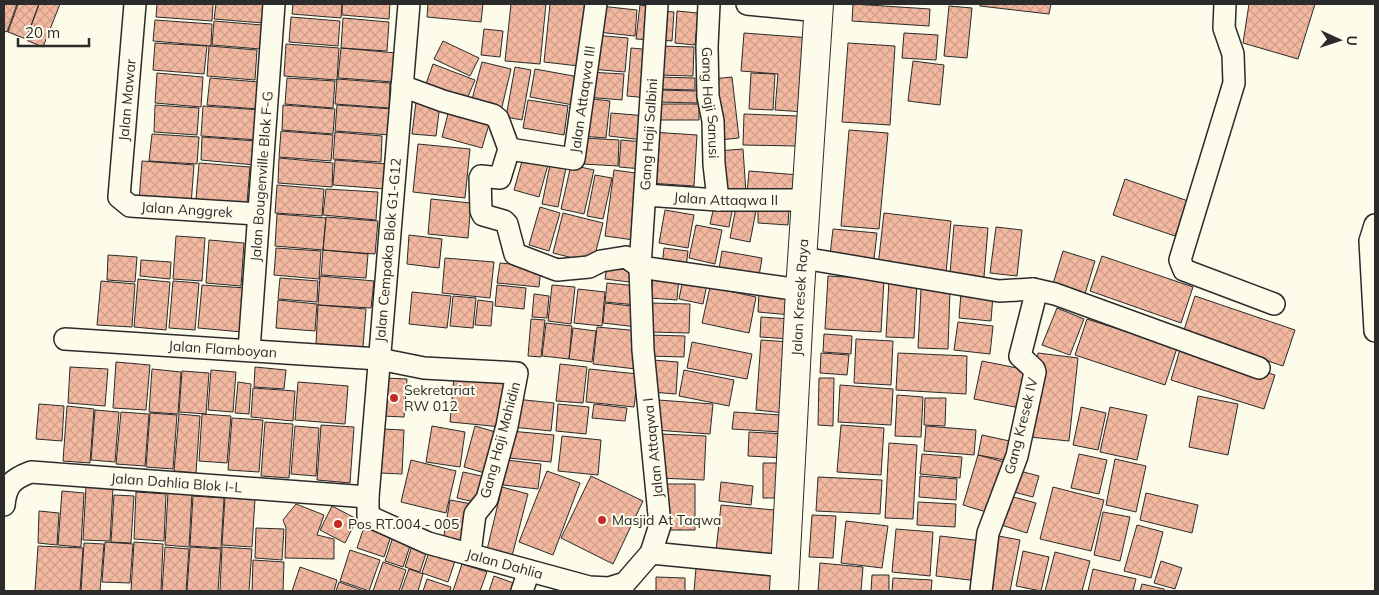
<svg xmlns="http://www.w3.org/2000/svg" width="1379" height="595" viewBox="0 0 1379 595" font-family="Mulish,sans-serif">
<style>
.building{fill:url(#building-cross-hatch);stroke:#2b2b2b}
.lines{fill:none;stroke-linecap:round;stroke-linejoin:round}
.street-casing{stroke:#2b2b2b;stroke-width:24}
.secondary-casing{stroke:#2b2b2b;stroke-width:30}
.street{stroke:#fdfbea;stroke-width:21}
.secondary{stroke:#fdfbea;stroke-width:28}
.poi-dot{fill:#c62828;stroke:#fdfbea;stroke-width:2}
.labels{text-anchor:middle;dominant-baseline:central;stroke-width:4;stroke-linejoin:round;paint-order:stroke}
.street-label{font-size:14px;fill:#2b2b2b;stroke:#fdfbea}
.poi-label{font-size:14px;fill:#2b2b2b;stroke:#fdfbea;text-anchor:start}
</style>
<defs>
<pattern id="building-cross-hatch" width="8" height="8" patternUnits="userSpaceOnUse" patternTransform="scale(1.25)"><rect width="8" height="8" fill="#f2b8a0"/><path d="M0 0l8 8M0 8l8-8" fill="none" stroke="#d09e8a"/></pattern>
</defs>
<rect width="100%" height="100%" fill="#fdfbea"/>
<path class="building" d="M 4,4 L 17,4 L 7,32 L 4,31 Z
M 18,4 L 39,4 L 26,39 L 8,32 Z
M 39,4 L 60,4 L 43,47 L 26,40 Z
M 157,4 L 213,4 L 212,21 L 156,17 Z
M 216,4 L 265,4 L 263,23 L 214,19 Z
M 293,4 L 342,4 L 341,18 L 292,14 Z
M 342,4 L 390,4 L 389,19 L 342,15 Z
M 428,4 L 483,4 L 481,22 L 427,17 Z
M 511,4 L 546,4 L 540,64 L 505,61 Z
M 550,4 L 586,4 L 579,66 L 544,62 Z
M 853,4 L 930,9 L 929,26 L 852,21 Z
M 980,4 L 1051,4 L 1049,14 L 980,6 Z
M 1249,4 L 1315,4 L 1298,59 L 1243,43 Z
M 640,5 L 655,7 L 652,40 L 636,39 Z
M 600,6 L 637,10 L 635,36 L 597,32 Z
M 949,6 L 972,8 L 967,58 L 944,56 Z
M 662,11 L 674,12 L 672,41 L 660,40 Z
M 677,11 L 698,13 L 695,45 L 675,43 Z
M 291,17 L 340,21 L 338,46 L 289,42 Z
M 343,18 L 389,22 L 387,51 L 341,48 Z
M 155,20 L 212,24 L 211,46 L 153,41 Z
M 214,21 L 262,25 L 260,49 L 212,45 Z
M 484,29 L 503,31 L 500,57 L 481,55 Z
M 744,33 L 811,38 L 805,112 L 775,110 L 778,74 L 741,71 Z
M 904,33 L 938,35 L 936,60 L 902,58 Z
M 594,35 L 628,38 L 625,72 L 591,69 Z
M 443,41 L 479,58 L 470,76 L 434,59 Z
M 155,43 L 207,46 L 204,74 L 153,70 Z
M 848,43 L 895,46 L 890,125 L 842,122 Z
M 286,44 L 339,48 L 337,80 L 284,76 Z
M 209,46 L 257,50 L 255,80 L 207,76 Z
M 659,46 L 694,47 L 693,76 L 659,75 Z
M 341,48 L 396,53 L 394,82 L 338,78 Z
M 631,48 L 653,50 L 648,98 L 627,96 Z
M 913,61 L 944,65 L 940,105 L 908,101 Z
M 482,62 L 511,69 L 501,111 L 471,103 Z
M 433,64 L 475,80 L 467,99 L 426,84 Z
M 515,67 L 531,70 L 522,120 L 506,117 Z
M 535,69 L 579,77 L 573,105 L 530,97 Z
M 588,72 L 624,74 L 622,100 L 586,97 Z
M 157,73 L 203,77 L 201,107 L 155,103 Z
M 751,73 L 775,74 L 773,110 L 749,109 Z
M 658,77 L 695,78 L 695,90 L 657,89 Z
M 732,77 L 739,138 L 719,140 L 712,79 Z
M 210,78 L 259,82 L 258,109 L 207,105 Z
M 287,78 L 335,81 L 333,108 L 285,104 Z
M 337,79 L 390,83 L 389,108 L 335,104 Z
M 658,90 L 697,91 L 697,103 L 658,102 Z
M 585,98 L 610,101 L 606,138 L 581,136 Z
M 528,100 L 568,106 L 564,135 L 523,128 Z
M 416,102 L 440,104 L 436,136 L 412,134 Z
M 658,104 L 699,104 L 699,120 L 658,120 Z
M 155,105 L 199,108 L 197,135 L 154,132 Z
M 283,105 L 335,109 L 333,134 L 282,130 Z
M 337,105 L 392,109 L 390,135 L 335,131 Z
M 203,106 L 261,110 L 259,140 L 201,136 Z
M 449,110 L 490,121 L 482,148 L 442,137 Z
M 611,113 L 647,116 L 644,140 L 609,136 Z
M 744,114 L 798,116 L 797,146 L 743,145 Z
M 849,130 L 888,133 L 879,229 L 841,226 Z
M 281,131 L 333,135 L 331,161 L 279,157 Z
M 335,132 L 382,136 L 381,162 L 333,159 Z
M 651,132 L 697,135 L 694,186 L 649,183 Z
M 152,134 L 199,137 L 197,164 L 149,161 Z
M 202,137 L 256,141 L 255,165 L 201,160 Z
M 584,138 L 619,140 L 618,166 L 583,164 Z
M 621,140 L 644,142 L 642,169 L 619,167 Z
M 418,144 L 470,149 L 465,198 L 413,192 Z
M 743,149 L 746,193 L 719,194 L 717,151 Z
M 524,154 L 549,161 L 539,197 L 514,190 Z
M 279,158 L 333,163 L 332,187 L 278,183 Z
M 335,160 L 387,164 L 385,189 L 333,185 Z
M 551,160 L 567,163 L 558,207 L 542,204 Z
M 142,161 L 194,165 L 191,205 L 139,201 Z
M 199,163 L 250,167 L 247,203 L 196,199 Z
M 571,165 L 594,170 L 584,214 L 561,209 Z
M 614,170 L 643,174 L 634,240 L 605,236 Z
M 749,171 L 799,175 L 798,197 L 747,194 Z
M 595,175 L 612,178 L 603,219 L 587,216 Z
M 1125,179 L 1188,201 L 1175,236 L 1113,215 Z
M 277,185 L 324,189 L 322,216 L 275,213 Z
M 326,189 L 378,192 L 376,220 L 323,215 Z
M 431,199 L 471,203 L 468,238 L 428,234 Z
M 715,202 L 733,206 L 729,227 L 710,224 Z
M 758,206 L 789,208 L 788,225 L 758,223 Z
M 540,207 L 560,213 L 549,251 L 529,245 Z
M 736,207 L 756,211 L 750,242 L 730,238 Z
M 665,210 L 694,215 L 688,248 L 659,243 Z
M 563,213 L 603,223 L 593,263 L 553,253 Z
M 884,213 L 951,221 L 946,273 L 878,266 Z
M 277,214 L 326,218 L 323,250 L 275,246 Z
M 326,217 L 378,221 L 375,254 L 323,250 Z
M 696,225 L 722,230 L 715,264 L 689,258 Z
M 954,225 L 988,228 L 984,277 L 950,274 Z
M 996,227 L 1022,230 L 1017,276 L 990,273 Z
M 833,229 L 877,233 L 874,259 L 830,255 Z
M 409,235 L 442,239 L 439,268 L 407,264 Z
M 176,236 L 205,238 L 202,281 L 173,279 Z
M 209,240 L 244,243 L 241,286 L 206,283 Z
M 276,248 L 321,251 L 319,279 L 274,275 Z
M 664,248 L 688,251 L 686,268 L 662,265 Z
M 323,250 L 368,254 L 366,278 L 321,275 Z
M 722,251 L 762,258 L 759,276 L 719,269 Z
M 1063,251 L 1095,261 L 1084,297 L 1052,287 Z
M 108,255 L 137,257 L 135,282 L 107,280 Z
M 1102,256 L 1193,287 L 1181,323 L 1090,291 Z
M 445,258 L 494,262 L 490,298 L 442,293 Z
M 141,260 L 171,262 L 170,279 L 140,276 Z
M 500,263 L 541,267 L 539,287 L 497,283 Z
M 607,264 L 639,268 L 638,283 L 605,279 Z
M 653,275 L 679,277 L 677,300 L 651,298 Z
M 320,276 L 374,281 L 371,308 L 318,305 Z
M 828,276 L 884,279 L 881,332 L 825,329 Z
M 280,278 L 318,281 L 317,302 L 278,299 Z
M 138,279 L 170,282 L 166,330 L 134,327 Z
M 683,279 L 707,284 L 703,304 L 679,299 Z
M 889,280 L 917,282 L 914,338 L 886,337 Z
M 101,281 L 135,284 L 132,327 L 97,325 Z
M 173,281 L 199,283 L 195,330 L 169,328 Z
M 607,283 L 638,286 L 637,305 L 605,302 Z
M 202,285 L 246,288 L 242,332 L 198,328 Z
M 497,285 L 526,288 L 524,309 L 495,306 Z
M 552,285 L 575,287 L 571,324 L 548,321 Z
M 710,287 L 756,297 L 749,333 L 702,323 Z
M 578,289 L 605,292 L 602,326 L 574,323 Z
M 921,289 L 950,290 L 948,349 L 918,348 Z
M 412,292 L 451,296 L 447,328 L 409,324 Z
M 759,292 L 793,294 L 791,315 L 758,312 Z
M 961,293 L 993,295 L 991,321 L 959,318 Z
M 534,294 L 549,296 L 547,318 L 532,317 Z
M 453,296 L 476,298 L 473,328 L 450,326 Z
M 1195,296 L 1295,330 L 1283,366 L 1183,333 Z
M 278,300 L 317,304 L 315,331 L 276,328 Z
M 478,300 L 493,302 L 491,326 L 475,325 Z
M 605,303 L 640,307 L 637,327 L 603,323 Z
M 651,303 L 690,304 L 689,333 L 650,332 Z
M 318,305 L 366,309 L 363,347 L 316,344 Z
M 1057,308 L 1084,319 L 1070,355 L 1042,345 Z
M 761,317 L 791,319 L 790,339 L 760,337 Z
M 531,319 L 545,320 L 541,357 L 528,356 Z
M 1087,319 L 1177,348 L 1165,385 L 1075,355 Z
M 958,322 L 993,326 L 990,354 L 954,350 Z
M 546,323 L 572,326 L 569,359 L 542,356 Z
M 597,327 L 640,331 L 636,369 L 593,364 Z
M 573,328 L 596,331 L 592,362 L 569,359 Z
M 824,334 L 852,336 L 851,354 L 823,352 Z
M 649,335 L 685,336 L 684,357 L 648,356 Z
M 856,339 L 893,341 L 891,385 L 854,383 Z
M 761,340 L 790,342 L 785,413 L 756,410 Z
M 692,342 L 752,354 L 747,379 L 687,368 Z
M 1181,346 L 1275,375 L 1264,409 L 1171,380 Z
M 821,353 L 849,355 L 847,375 L 820,373 Z
M 898,353 L 967,356 L 966,394 L 896,390 Z
M 1038,353 L 1078,358 L 1069,441 L 1029,437 Z
M 653,360 L 678,362 L 676,394 L 651,392 Z
M 982,361 L 1027,370 L 1020,408 L 974,399 Z
M 116,362 L 150,365 L 146,410 L 113,408 Z
M 560,364 L 587,367 L 583,403 L 556,401 Z
M 70,367 L 108,369 L 105,406 L 68,403 Z
M 255,367 L 286,370 L 284,389 L 254,387 Z
M 152,369 L 181,372 L 178,414 L 149,412 Z
M 589,369 L 638,374 L 634,407 L 586,402 Z
M 211,370 L 236,372 L 233,412 L 208,410 Z
M 684,370 L 734,380 L 729,406 L 679,396 Z
M 182,371 L 209,373 L 206,414 L 179,412 Z
M 454,376 L 511,377 L 502,427 L 450,422 Z
M 385,378 L 407,379 L 404,417 L 382,416 Z
M 819,378 L 834,378 L 833,426 L 818,425 Z
M 238,382 L 251,384 L 249,414 L 235,413 Z
M 298,382 L 348,386 L 345,424 L 295,420 Z
M 840,385 L 893,389 L 891,425 L 838,422 Z
M 253,388 L 295,391 L 293,421 L 251,417 Z
M 897,395 L 923,397 L 921,437 L 895,436 Z
M 1198,396 L 1238,404 L 1228,455 L 1189,447 Z
M 925,398 L 946,398 L 945,426 L 924,425 Z
M 515,399 L 554,403 L 551,431 L 512,427 Z
M 658,400 L 713,404 L 710,434 L 655,430 Z
M 39,404 L 64,406 L 62,441 L 36,439 Z
M 558,404 L 589,407 L 586,434 L 556,431 Z
M 594,404 L 627,408 L 625,421 L 592,418 Z
M 67,406 L 94,409 L 90,463 L 63,461 Z
M 1081,407 L 1106,413 L 1098,450 L 1073,445 Z
M 1110,407 L 1147,415 L 1137,460 L 1100,452 Z
M 95,410 L 119,412 L 115,462 L 91,460 Z
M 121,412 L 149,414 L 145,466 L 116,464 Z
M 734,412 L 782,415 L 781,432 L 732,429 Z
M 150,413 L 177,415 L 173,469 L 146,467 Z
M 179,414 L 200,416 L 196,473 L 174,471 Z
M 202,414 L 231,416 L 227,463 L 199,461 Z
M 232,418 L 263,420 L 259,472 L 228,470 Z
M 265,422 L 293,424 L 289,478 L 261,476 Z
M 321,425 L 354,427 L 350,483 L 317,480 Z
M 841,425 L 884,428 L 881,475 L 837,472 Z
M 295,426 L 319,428 L 316,476 L 291,474 Z
M 432,426 L 465,432 L 460,467 L 426,462 Z
M 475,426 L 499,433 L 488,474 L 464,467 Z
M 926,426 L 976,430 L 974,455 L 924,451 Z
M 382,429 L 404,430 L 402,474 L 380,473 Z
M 510,431 L 554,435 L 551,462 L 508,458 Z
M 749,432 L 786,434 L 785,458 L 748,456 Z
M 661,434 L 706,436 L 704,480 L 659,478 Z
M 982,435 L 1014,442 L 1010,461 L 978,455 Z
M 562,436 L 601,440 L 598,475 L 558,471 Z
M 889,443 L 917,445 L 913,519 L 885,518 Z
M 922,454 L 962,457 L 960,478 L 920,474 Z
M 1079,454 L 1107,460 L 1099,494 L 1071,488 Z
M 978,455 L 1008,463 L 993,514 L 963,505 Z
M 1115,459 L 1146,466 L 1136,512 L 1106,505 Z
M 411,460 L 456,471 L 446,513 L 401,502 Z
M 506,460 L 541,464 L 538,489 L 503,485 Z
M 763,463 L 783,463 L 784,498 L 763,498 Z
M 1016,470 L 1039,476 L 1033,497 L 1010,491 Z
M 547,471 L 580,483 L 553,555 L 519,542 Z
M 463,472 L 486,477 L 479,503 L 457,498 Z
M 591,476 L 643,501 L 613,564 L 561,538 Z
M 920,476 L 957,479 L 956,500 L 919,497 Z
M 818,477 L 882,480 L 880,514 L 816,511 Z
M 721,482 L 753,486 L 751,505 L 719,501 Z
M 663,484 L 695,484 L 695,530 L 663,530 Z
M 86,486 L 113,488 L 110,541 L 83,540 Z
M 502,487 L 528,494 L 511,560 L 486,554 Z
M 1053,487 L 1104,500 L 1091,551 L 1040,539 Z
M 62,491 L 84,493 L 81,547 L 58,545 Z
M 136,492 L 166,494 L 164,541 L 134,539 Z
M 168,492 L 192,493 L 189,547 L 165,545 Z
M 1146,493 L 1198,505 L 1192,533 L 1140,520 Z
M 114,495 L 134,496 L 131,543 L 111,542 Z
M 1006,495 L 1036,503 L 1027,533 L 998,524 Z
M 193,496 L 224,498 L 221,548 L 190,546 Z
M 225,497 L 255,499 L 252,547 L 222,545 Z
M 450,500 L 472,504 L 465,544 L 443,541 Z
M 918,502 L 956,504 L 955,527 L 917,525 Z
M 296,504 L 324,515 L 317,535 L 334,539 L 334,559 L 285,558 L 286,528 L 283,520 Z
M 721,505 L 785,511 L 781,557 L 716,551 Z
M 332,506 L 357,519 L 345,543 L 320,530 Z
M 39,511 L 59,513 L 57,545 L 38,543 Z
M 1103,512 L 1130,517 L 1120,561 L 1094,555 Z
M 812,515 L 836,516 L 833,558 L 809,557 Z
M 846,521 L 888,526 L 882,568 L 841,563 Z
M 365,524 L 392,533 L 384,557 L 357,548 Z
M 1137,525 L 1163,532 L 1151,578 L 1124,571 Z
M 256,528 L 284,529 L 282,560 L 255,558 Z
M 896,529 L 933,532 L 930,576 L 892,572 Z
M 993,535 L 1020,540 L 1010,591 L 982,591 Z
M 940,536 L 983,541 L 978,581 L 936,576 Z
M 393,537 L 411,543 L 403,567 L 385,561 Z
M 105,542 L 133,544 L 130,583 L 102,582 Z
M 134,542 L 163,544 L 161,591 L 131,591 Z
M 84,543 L 104,544 L 100,591 L 81,591 Z
M 413,543 L 428,547 L 420,572 L 405,567 Z
M 38,546 L 83,548 L 80,591 L 35,591 Z
M 165,547 L 189,549 L 186,591 L 162,591 Z
M 190,547 L 221,549 L 218,591 L 187,591 Z
M 222,547 L 252,549 L 249,591 L 220,591 Z
M 350,550 L 380,560 L 369,591 L 340,581 Z
M 1023,551 L 1049,557 L 1041,591 L 1016,586 Z
M 429,552 L 455,561 L 448,582 L 422,573 Z
M 1055,552 L 1090,561 L 1082,591 L 1045,591 Z
M 253,560 L 284,562 L 283,591 L 252,591 Z
M 1161,561 L 1182,568 L 1175,589 L 1154,583 Z
M 383,562 L 406,570 L 399,591 L 373,591 Z
M 820,563 L 863,567 L 861,591 L 818,591 Z
M 462,564 L 487,572 L 480,591 L 453,591 Z
M 300,567 L 337,580 L 334,591 L 292,591 Z
M 696,568 L 781,577 L 780,591 L 694,591 Z
M 409,569 L 423,574 L 418,591 L 401,591 Z
M 1093,569 L 1136,579 L 1133,591 L 1088,591 Z
M 872,575 L 889,575 L 889,591 L 871,591 Z
M 494,576 L 522,586 L 520,591 L 489,591 Z
M 656,577 L 685,578 L 685,591 L 656,591 Z
M 893,578 L 932,580 L 931,591 L 892,591 Z
M 427,579 L 451,587 L 450,591 L 423,591 Z
M 339,582 L 364,591 L 336,591 Z
M 1142,584 L 1164,589 L 1164,591 L 1140,591 Z"/>
<g class="lines">
<defs>
<g id="street">
<path id="s1" d="M 135,4 L 119,197 L 130,206 L 258,214"/>
<path id="s2" d="M 409,4 L 368,497 L 368,516 L 428,543 L 589,587 L 609,588 L 625,583 L 651,553 L 660,525 L 643,350 L 640,267 L 657,4"/>
<path id="s3" d="M 709,4 L 707,47 L 708,96 L 713,121 L 714,164 L 718,200"/>
<path d="M 747,4 L 819,11"/>
<path d="M 1225,4 L 1224,28 L 1233,54 L 1234,83 L 1180,260 L 1184,270 L 1274,304"/>
<path d="M 402,86 L 443,101 L 493,115 L 498,119 L 509,149 L 500,178 L 481,176 L 480,178 L 481,211 L 483,215 L 504,221 L 507,224 L 515,254 L 557,270 L 589,267 L 601,261 L 626,257 L 640,267 L 800,290"/>
<path id="s4" d="M 509,149 L 574,159 L 596,4"/>
<path id="s5" d="M 645,195 L 718,200 L 806,200"/>
<path d="M 1375,225 L 1370,241 L 1375,331"/>
<path d="M 803,258 L 999,291 L 1033,289 L 1034,301 L 1020,356 L 1034,369 L 1035,372 L 1017,456 L 988,533 L 981,591"/>
<path d="M 1033,289 L 1055,294 L 1259,368"/>
<path id="s6" d="M 65,339 L 379,359 L 424,368 L 517,373 L 507,426 L 487,499 L 475,514 L 470,553"/>
<path id="s7" d="M 249,350 L 274,4"/>
<path id="s8" d="M 4,505 C 6,485 12,479 31,472 L 368,497"/>
<path d="M 651,553 L 785,566"/>
<path d="M 522,591 L 529,571"/>
</g>
<g id="secondary">
<path id="s9" d="M 784,591 L 800,290 L 819,4"/>
</g>
</defs>
<use href="#street" class="street-casing"/>
<use href="#secondary" class="secondary-casing"/>
<use href="#street" class="street"/>
<use href="#secondary" class="secondary"/>
</g>
<g class="poi-dot">
<circle cx="394" cy="398" r="5"/>
<circle cx="602" cy="520" r="5"/>
<circle cx="338" cy="524" r="5"/>
</g>
<g class="labels">
<g class="street-label">
<text stroke="none"><textPath href="#s4" startOffset="126">Jalan Attaqwa III</textPath></text>
<text transform="translate(127 100) rotate(-85)">Jalan Mawar</text>
<text stroke="none"><textPath href="#s3" startOffset="99">Gang Haji Sanusi</textPath></text>
<text stroke="none"><textPath href="#s2" startOffset="1244">Gang Haji Salbini</textPath></text>
<text stroke="none"><textPath href="#s7" startOffset="174">Jalan Bougenville Blok F-G</textPath></text>
<text stroke="none"><textPath href="#s5" startOffset="81">Jalan Attaqwa II</textPath></text>
<text stroke="none"><textPath href="#s1" startOffset="265">Jalan Anggrek</textPath></text>
<text transform="translate(388 250) rotate(-85)">Jalan Cempaka Blok G1-G12</text>
<text stroke="none"><textPath href="#s9" startOffset="294">Jalan Kresek Raya</textPath></text>
<text stroke="none"><textPath href="#s6" startOffset="158">Jalan Flamboyan</textPath></text>
<text transform="translate(1021 426) rotate(-76)">Gang Kresek IV</text>
<text transform="translate(500 440) rotate(-75)">Gang Haji Mahidin</text>
<text transform="translate(653 448) rotate(-96)">Jalan Attaqwa I</text>
<text stroke="none"><textPath href="#s8" startOffset="192">Jalan Dahlia Blok I-L</textPath></text>
<text stroke="none"><textPath href="#s2" startOffset="659">Jalan Dahlia</textPath></text>
</g>
<g class="poi-label">
<text x="404" y="390">Sekretariat<tspan x="404" dy="16">RW 012</tspan></text>
<text x="612" y="520">Masjid At Taqwa</text>
<text x="348" y="524">Pos RT.004 - 005</text>
</g>
</g>
<rect width="1379" height="595" fill="none" stroke="#2b2b2b" stroke-width="10"/>
<g transform="translate(1339 40) rotate(93)" stroke="#fdfbea" stroke-width="4" paint-order="stroke">
<path d="M0-4L9 19L0 12L-9 19Z" fill="#2b2b2b"/>
<text y="-8" font-size="14" font-weight="bold" text-anchor="middle" fill="#2b2b2b">U</text>
</g>
<path d="M18 38v8h71v-8" fill="none" stroke="#2b2b2b" stroke-width="2.5"/>
<text x="25" y="38" font-size="15" fill="#2b2b2b" stroke="#fdfbea" stroke-width="4" paint-order="stroke">20 m</text>
</svg>
